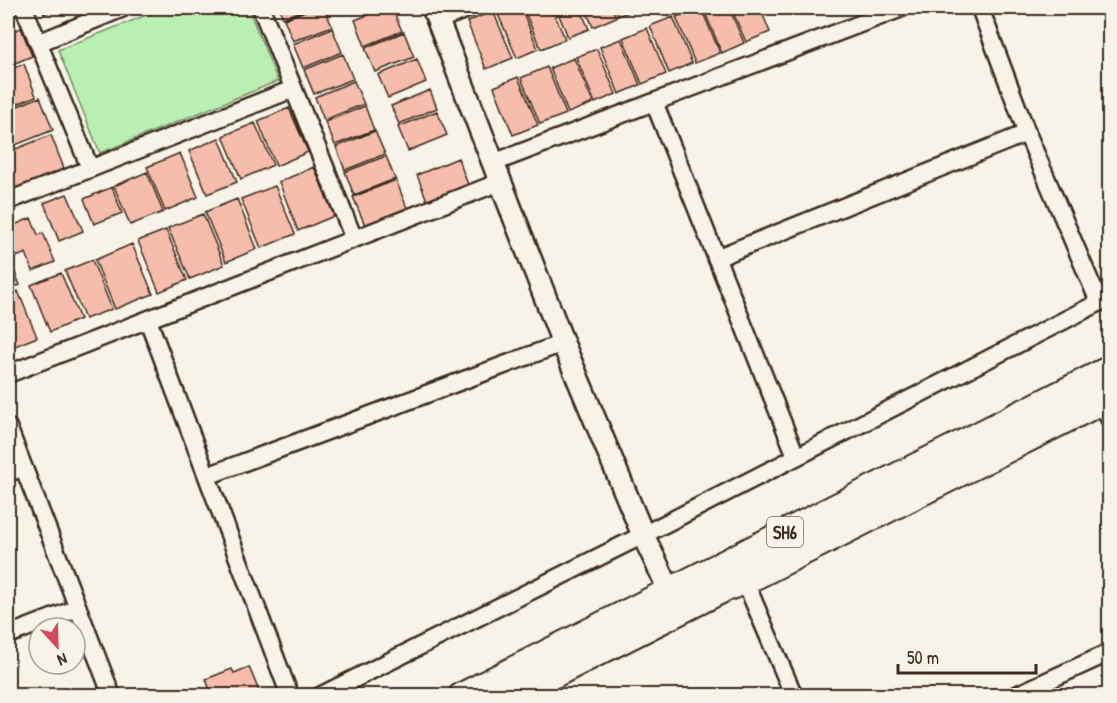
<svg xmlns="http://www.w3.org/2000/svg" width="1117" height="703" viewBox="0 0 1117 703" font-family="'Patrick Hand',sans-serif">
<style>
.green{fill:#b9efb2;stroke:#7a8c68;stroke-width:1.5}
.building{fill:#f6bdac;stroke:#3b2a1e;stroke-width:1.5}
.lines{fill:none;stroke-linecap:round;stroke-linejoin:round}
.minor-casing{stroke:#3b2a1e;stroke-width:21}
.tertiary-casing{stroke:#3b2a1e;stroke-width:26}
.primary-casing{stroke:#3b2a1e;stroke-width:30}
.minor{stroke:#f7f3e8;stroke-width:16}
.tertiary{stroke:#f7f3e8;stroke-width:21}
.primary{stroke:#f7f3e8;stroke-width:26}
.labels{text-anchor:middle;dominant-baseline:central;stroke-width:6;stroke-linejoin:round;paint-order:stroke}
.shield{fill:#f7f3e8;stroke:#73665b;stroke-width:1.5}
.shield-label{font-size:18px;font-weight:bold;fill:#3b2a1e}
</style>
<rect width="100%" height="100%" fill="#f7f3e8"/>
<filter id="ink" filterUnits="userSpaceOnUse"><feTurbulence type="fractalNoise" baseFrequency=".0167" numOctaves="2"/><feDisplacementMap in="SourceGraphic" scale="12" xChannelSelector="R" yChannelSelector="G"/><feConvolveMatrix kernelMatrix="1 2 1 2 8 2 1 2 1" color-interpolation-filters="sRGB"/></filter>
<g filter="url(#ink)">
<path class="green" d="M 164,8 L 248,8 L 278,81 L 100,153 L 58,50 Z"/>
<path class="building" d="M 42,8 L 60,8 L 44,14 Z
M 279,8 L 308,8 L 283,18 Z
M 313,8 L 324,8 L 332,26 L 293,41 L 284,19 Z
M 386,8 L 392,8 L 402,31 L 365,46 L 355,20 Z
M 509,8 L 521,8 L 538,49 L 517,58 L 497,12 Z
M 523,8 L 552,8 L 565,39 L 541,49 Z
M 556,8 L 580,8 L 589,29 L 568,37 Z
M 585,8 L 612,8 L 616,17 L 593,27 Z
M 615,8 L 639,8 L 618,16 Z
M 701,8 L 720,53 L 695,63 L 676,17 Z
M 703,8 L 729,8 L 744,43 L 722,53 Z
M 731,8 L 760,8 L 770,32 L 746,42 Z
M 493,11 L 513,58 L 486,69 L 467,22 Z
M 8,15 L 13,30 L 8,32 Z
M 673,17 L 692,63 L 669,73 L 650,26 Z
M 21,28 L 32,56 L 8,66 L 8,33 Z
M 332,28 L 342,52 L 303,68 L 293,44 Z
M 647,28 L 666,74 L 642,84 L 623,38 Z
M 404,32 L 414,57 L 375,72 L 365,48 Z
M 621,39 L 640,85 L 619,94 L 600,47 Z
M 597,49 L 616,94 L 595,103 L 576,57 Z
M 343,54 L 353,79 L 314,94 L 304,70 Z
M 574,58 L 593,103 L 568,113 L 550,68 Z
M 417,59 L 426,82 L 388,98 L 378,75 Z
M 24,64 L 36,96 L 8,108 L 8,70 Z
M 547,67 L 566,114 L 540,124 L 521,78 Z
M 518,77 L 538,125 L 513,135 L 494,87 Z
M 354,81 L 364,104 L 324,120 L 315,97 Z
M 430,90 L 437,108 L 399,124 L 391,106 Z
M 40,97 L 53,130 L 8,148 L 8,110 Z
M 365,106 L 374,130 L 335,145 L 325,122 Z
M 289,108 L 308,152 L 276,166 L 258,121 Z
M 437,111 L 447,135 L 408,151 L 398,127 Z
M 255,123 L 273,165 L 241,179 L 223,136 Z
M 375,131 L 385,154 L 345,170 L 336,147 Z
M 51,135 L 65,171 L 12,192 L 8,182 L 8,152 Z
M 219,138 L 237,182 L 207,194 L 189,151 Z
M 180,153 L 198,197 L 165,211 L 147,167 Z
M 386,156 L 395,179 L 354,195 L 345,172 Z
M 458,158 L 469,187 L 428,203 L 417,175 Z
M 314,167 L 334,216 L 298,231 L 279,182 Z
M 147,172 L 163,212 L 130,225 L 114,186 Z
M 396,180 L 407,208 L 365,225 L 353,197 Z
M 275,186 L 295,234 L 261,248 L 241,199 Z
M 112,187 L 122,213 L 94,224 L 84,199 Z
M 67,194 L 83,231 L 59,241 L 44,203 Z
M 237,199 L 257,249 L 226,262 L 205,212 Z
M 203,214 L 224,265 L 190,279 L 168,228 Z
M 31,218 L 38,235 L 43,233 L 55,262 L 33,271 L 26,253 L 14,258 L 8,243 L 8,238 L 15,235 L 12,226 Z
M 166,230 L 187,280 L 159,292 L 138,241 Z
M 132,244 L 153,294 L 115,309 L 95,260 Z
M 8,254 L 20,285 L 8,290 Z
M 92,260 L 112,309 L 85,319 L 65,271 Z
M 61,273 L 80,319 L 50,332 L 31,285 Z
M 18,291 L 37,337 L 8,349 L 8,295 Z
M 249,667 L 261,696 L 212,696 L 206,679 L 232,669 L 234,673 Z"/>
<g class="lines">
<defs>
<path id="minor" d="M 24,8 L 90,168
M 261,8 L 354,239
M 980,8 L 1027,133 L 1099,302
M 438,20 L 470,8
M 38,43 L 123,8
M 654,102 L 796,456
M 493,163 L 902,8
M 8,201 L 293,89
M 716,258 L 1027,133
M 148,320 L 290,696
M 8,374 L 500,182
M 1101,401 L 1110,420
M 8,427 L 112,696
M 8,473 L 23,467
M 207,476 L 563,343
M 741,572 L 794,696
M 8,635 L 78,608
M 320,696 L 643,535 L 1110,297
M 1014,696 L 1106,654"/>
<path id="tertiary" d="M 433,8 L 563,343 L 643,535 L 676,604"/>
<path id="primary" d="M 462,696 L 1110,369
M 511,696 L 723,589 L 745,581 L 1110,397"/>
</defs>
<use href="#minor" class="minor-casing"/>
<use href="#tertiary" class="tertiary-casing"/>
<use href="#primary" class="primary-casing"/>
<use href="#minor" class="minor"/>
<use href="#tertiary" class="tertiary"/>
<use href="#primary" class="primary"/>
</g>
</g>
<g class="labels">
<rect class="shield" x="767" y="517" width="36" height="30" rx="4.5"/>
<g class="shield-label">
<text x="785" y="532">SH6</text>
</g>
</g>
<rect width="1117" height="703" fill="none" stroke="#f7f3e8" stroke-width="30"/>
<rect x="15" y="15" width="1087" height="673" fill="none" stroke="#3b2a1e" stroke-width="2" filter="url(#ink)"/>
<g transform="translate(57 646) rotate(158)"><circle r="28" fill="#f7f3e8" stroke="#aca397" stroke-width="1.5"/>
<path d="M0-4.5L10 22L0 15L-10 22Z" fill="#d1495b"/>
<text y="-9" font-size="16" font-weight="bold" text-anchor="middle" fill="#3b2a1e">N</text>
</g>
<path d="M898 664v9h138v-9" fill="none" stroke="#3b2a1e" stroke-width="3"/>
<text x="907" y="664" font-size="18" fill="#3b2a1e" stroke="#f7f3e8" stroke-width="4.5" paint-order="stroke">50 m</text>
</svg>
